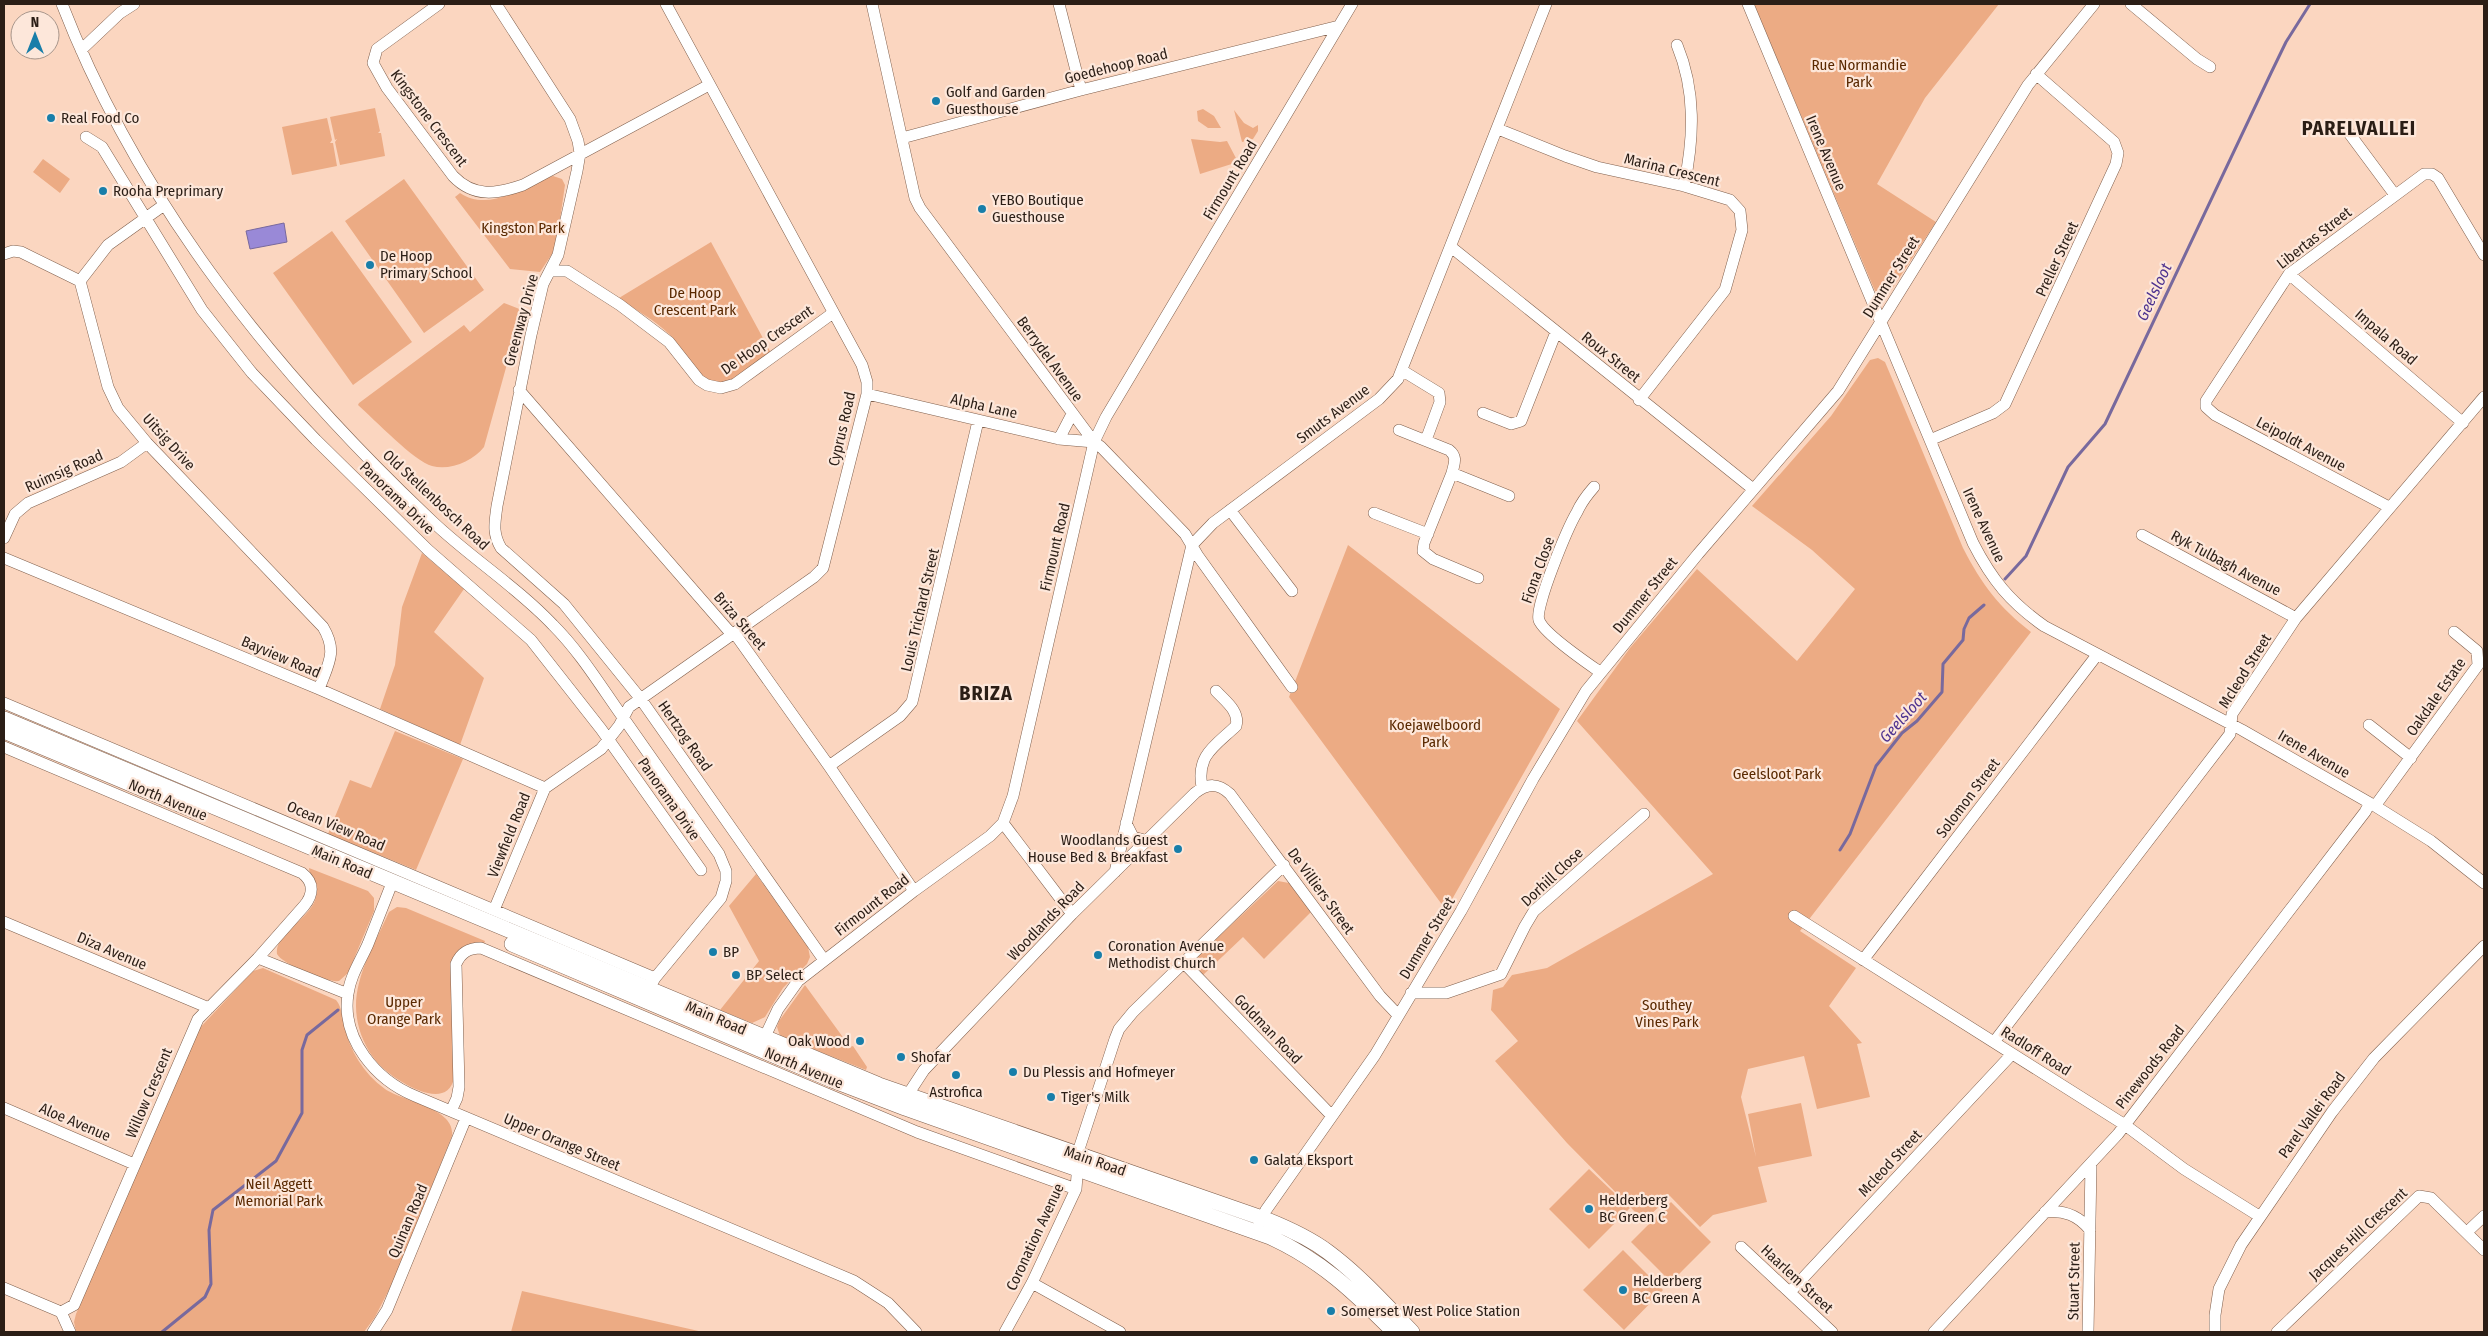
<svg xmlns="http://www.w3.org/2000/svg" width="2488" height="1336" viewBox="0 0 2488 1336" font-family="'Fira Sans Condensed',sans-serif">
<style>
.green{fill:#ecab84}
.water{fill:#9989d7;stroke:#78699d}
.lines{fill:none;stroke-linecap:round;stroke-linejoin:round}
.stream{stroke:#78699d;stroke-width:3}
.minor-casing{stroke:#80604d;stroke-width:12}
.major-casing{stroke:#80604d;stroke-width:16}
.minor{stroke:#fff;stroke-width:11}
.major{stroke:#fff;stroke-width:15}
.poi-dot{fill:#187ea9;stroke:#fde7da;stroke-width:2}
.labels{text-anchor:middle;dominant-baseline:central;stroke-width:4.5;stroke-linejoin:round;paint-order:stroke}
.park-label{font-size:15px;fill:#5a2901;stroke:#fde7da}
.street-label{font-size:15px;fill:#2b1e16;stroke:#fde7da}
.poi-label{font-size:15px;fill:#2b1e16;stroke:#fde7da;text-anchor:start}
.water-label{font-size:16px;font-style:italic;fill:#4f3490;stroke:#fde7da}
.district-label{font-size:20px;font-weight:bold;letter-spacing:1px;fill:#2b1e16;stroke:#fde7da}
</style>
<rect width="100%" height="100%" fill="#fbd6c0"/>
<path class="green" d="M 1754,4 L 1999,4 L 1925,98 L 1877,184 L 1936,222 L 1890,292 L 1883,295 L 1875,291 Z
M 375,108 L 380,131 L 378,133 L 381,133 L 385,156 L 340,165 L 335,142 L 337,139 L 335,140 L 330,117 Z
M 1203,109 L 1214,116 L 1221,128 L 1208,128 L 1198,121 L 1197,111 Z
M 1234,110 L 1244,123 L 1253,128 L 1258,125 L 1258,131 L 1253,139 L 1242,142 Z
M 327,118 L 332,140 L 330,143 L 333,143 L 337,166 L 292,175 L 282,127 Z
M 1191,139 L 1220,142 L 1227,141 L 1238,162 L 1200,174 Z
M 43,159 L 70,179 L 60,193 L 33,172 Z
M 553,176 L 562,179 L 565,185 L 557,240 L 552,254 L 540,272 L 510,269 L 455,197 L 460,193 C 490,213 524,185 553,176 Z
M 404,179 L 484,290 L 424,333 L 345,221 Z
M 332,231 L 412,342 L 353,385 L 273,273 Z
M 711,242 L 771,353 C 758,362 741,380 725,383 C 699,387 685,350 669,334 C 655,320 635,310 619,298 Z
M 504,303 L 522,310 L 484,447 C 473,461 450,471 432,466 C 415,462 374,419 358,405 L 359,403 L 464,325 L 470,332 Z
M 1878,358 L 1885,362 L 1963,548 C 1982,585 1999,607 2031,632 L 1800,931 L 1856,968 L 1829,1006 L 1862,1043 L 1857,1044 L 1870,1097 L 1817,1109 L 1804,1056 L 1748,1069 L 1741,1097 L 1756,1157 L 1748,1114 L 1801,1103 L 1812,1156 L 1758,1167 L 1767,1202 L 1713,1215 L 1700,1227 L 1670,1196 L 1644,1221 L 1567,1143 L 1495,1061 L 1518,1041 L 1491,1010 L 1493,990 L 1503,987 L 1512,975 L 1547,968 L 1713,874 L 1577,721 L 1630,648 L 1697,569 L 1797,661 L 1855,589 L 1812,550 L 1752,506 L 1831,416 L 1870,360 Z
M 1348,545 L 1560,709 L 1446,910 L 1289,697 Z
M 422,553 L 464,589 L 434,632 L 484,678 L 460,745 L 380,709 L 395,665 L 402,607 Z
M 395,731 L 463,759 L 416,870 L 328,834 L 350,780 L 371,788 Z
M 309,868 L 368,891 L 374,898 L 374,911 L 348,973 L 339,981 C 327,983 282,964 277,954 C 274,933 312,918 316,897 C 319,884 309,877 309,868 Z
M 756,874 L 808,947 L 810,957 L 807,964 L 783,988 L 765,1017 L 752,1023 L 720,1010 L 759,961 L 729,906 Z
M 1278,881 L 1289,883 L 1311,912 L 1264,959 L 1243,937 L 1203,975 L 1197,966 L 1198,956 Z
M 397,907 L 406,908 L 485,941 L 484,944 C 468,945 459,946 452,961 L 454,1078 C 447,1115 390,1078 377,1062 C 364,1047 356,1026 356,1006 C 356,974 376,941 389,912 Z
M 263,968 L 336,1000 C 342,1007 342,1017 344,1025 C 350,1051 363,1073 385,1089 C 404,1102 456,1108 452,1136 L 394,1280 L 375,1317 L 364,1332 L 76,1332 L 74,1322 L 76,1314 L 196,1032 L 253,971 Z
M 805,985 L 850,1047 L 853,1046 L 867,1067 L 866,1070 L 780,1036 L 777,1027 L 779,1021 Z
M 1589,1169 L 1630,1208 L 1589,1249 L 1549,1209 Z
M 1671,1202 L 1711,1242 L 1671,1282 L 1631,1242 Z
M 1623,1250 L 1663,1290 L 1624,1330 L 1583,1290 Z
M 522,1291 L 703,1332 L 511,1332 Z"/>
<path class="water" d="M 284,223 L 287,242 L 250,249 L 246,231 Z"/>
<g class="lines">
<path class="stream" d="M 2005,579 L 2026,556 L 2068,467 L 2105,424 L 2271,73 L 2286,42 L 2310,4
M 1840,850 L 1850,834 L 1876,766 L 1902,733 L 1917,721 L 1942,692 L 1943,664 L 1963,640 L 1964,629 L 1969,618 L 1984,605
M 162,1332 L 205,1297 L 211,1284 L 209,1230 L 213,1210 L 276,1161 L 302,1113 L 302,1050 L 307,1035 L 338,1010"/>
<defs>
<path id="minor" d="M 62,4 C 140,205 277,375 433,522 C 471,558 517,587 553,625 C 580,652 600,685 622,716 C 654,762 687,808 719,854 L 726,871 L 726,881 L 721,898 L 655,978 L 645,994
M 439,4 L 377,49 L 373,63 L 387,88 L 453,176 C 474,198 497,194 523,185 L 709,85
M 496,4 L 570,119 L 578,141 L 580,153 L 577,171 L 558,255 L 543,284 L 531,335 L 497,506 C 495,522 492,533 501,548 L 564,604 L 640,698 L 824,960
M 872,4 L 915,198 L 920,208 L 1094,442 L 1101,447 L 1185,534 L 1198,556 L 1292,687
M 1059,4 L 1081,90
M 1748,4 L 1973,543 C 1992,580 2010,602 2044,626 L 2242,730 L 2375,806 L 2431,841 L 2484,883
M 2131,4 L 2197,59 L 2210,67
M 1677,45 C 1696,91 1694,138 1684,186
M 81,50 L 120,13 L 134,4
M 1498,129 L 1565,156 L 1597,167 L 1684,186 L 1730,200 L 1740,211 L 1742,230 L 1725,290 L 1639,400
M 2346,129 L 2395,195
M 86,137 L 102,147 L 202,310 L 252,373 L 316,440 L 428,550 L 531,640 L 601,729 L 701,870
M 902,138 L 1081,90 L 1339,26
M 164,205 L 108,245 L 80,281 L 108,387 L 118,408 L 147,443 L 323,627 C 338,652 328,664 319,689
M 1451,247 L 1753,489
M 4,254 L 13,251 L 21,252 L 80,281
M 550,271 L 567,271 L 620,305 L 669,342 L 699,380 L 707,385 L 721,388 L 735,384 L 833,313
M 2289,274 L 2463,423
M 1403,371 L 1439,393 L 1440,402 L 1426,440
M 519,390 L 728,630 L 738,638 L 829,766 L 914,891
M 867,394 L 1059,439 L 1094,442
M 1483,413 L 1511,424 L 1521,421 L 1556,332
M 1399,430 L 1449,450 C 1458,457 1454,464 1452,473 L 1424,543 L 1423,551 L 1433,559 L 1478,578
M 1059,439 L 1072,414
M 1930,440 L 1993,413 L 2005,404 L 2116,164 L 2118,153 L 2114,142 L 2036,74
M 1452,473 L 1509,496
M 1594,487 C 1587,495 1581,503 1577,512 C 1568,527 1534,608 1539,620 C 1543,633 1587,663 1600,672
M 2389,507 L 2215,415 L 2206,407 L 2206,401 L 2289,274 L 2424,174 L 2432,174 L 2438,178 L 2484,255
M 1230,510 L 1292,591
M 1374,513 L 1428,534
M 2142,535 L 2296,618
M 4,538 L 15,514 L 28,503 L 121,462 L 147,443
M 4,558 L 319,689 L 545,788
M 4,703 L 655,978
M 2369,725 L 2411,758
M 4,747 L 302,873 C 315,883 313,895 304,906 L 258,958 L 198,1019 L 74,1305 L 61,1312
M 829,766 L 900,716 L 912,702 L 978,421
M 1202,787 C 1196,755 1215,746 1236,726 C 1240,711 1225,701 1216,691
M 2375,806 L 2478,665 L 2477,651 L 2454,632
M 1003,823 L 1072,914
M 1126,823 L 1133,837 L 1148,841
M 1115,872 L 1192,545 L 1213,523 L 1379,399 L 1398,379 L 1546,4
M 392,883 C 384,903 376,924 368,944 C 361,960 350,976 348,994 C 341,1039 376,1080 415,1096 L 854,1281 L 888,1303 L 916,1332
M 494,910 L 545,788 L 601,749 L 619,726 L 629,707 L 814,577 L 823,568 L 867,394 L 867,382 L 862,365 L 666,4
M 1794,916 L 2125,1125 L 2184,1169 L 2259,1216
M 4,922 L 209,1008
M 258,958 L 348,994
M 1863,960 L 2097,655
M 1183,962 L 1332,1116
M 1411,993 L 1446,993 L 1501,974 L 1525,926 L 1534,911 L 1644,814
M 1994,1042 L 2230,734 L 2232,714 L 2296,618 L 2484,397
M 762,1043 L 778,1009 L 798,981 L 914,891 L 990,836 L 1003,823 L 1013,796 L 1094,442 L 1106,417 L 1352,4
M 907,1096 L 924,1070 L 1072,914 L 1195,793 C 1208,783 1218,783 1230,794 L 1380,996 L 1398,1015
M 4,1108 L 134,1164
M 451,1111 L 457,1098 L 459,1087 L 456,964 C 461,952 469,948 481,948 L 917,1132 L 1076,1189
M 2045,1212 C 2064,1210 2078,1215 2090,1230
M 1259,1224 L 1266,1210 L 1375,1055 L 1461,911 L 1533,779 L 1586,691 L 1698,554 L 1838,391 L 2028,85 L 2094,4
M 2467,1232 L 2484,1216
M 1741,1247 L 1832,1332
M 1032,1283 L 1120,1332
M 4,1288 L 61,1312
M 1790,1292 L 2012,1054
M 61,1312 L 70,1332
M 373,1332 L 387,1310 L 466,1118
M 1005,1332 L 1032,1283 L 1076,1189 L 1079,1149 L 1115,1039 L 1119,1029 L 1133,1012 L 1284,865
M 1934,1332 L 2118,1134 L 2365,812 L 2370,803
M 2088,1332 L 2091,1164
M 2215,1332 L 2215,1315 L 2219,1289 L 2241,1245 L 2332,1112 L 2374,1058 L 2484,946
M 2277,1332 L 2419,1196 L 2431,1198 L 2484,1250"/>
<path id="major" d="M 4,719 L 879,1085 L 1262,1218 C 1285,1227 1308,1237 1328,1252 C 1359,1275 1385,1304 1412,1332
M 4,731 L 198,812
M 512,944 L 832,1080 L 905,1108 L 1270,1237 C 1321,1260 1355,1293 1394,1332"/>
</defs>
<use href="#minor" class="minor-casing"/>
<use href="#major" class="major-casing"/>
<use href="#minor" class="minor"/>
<use href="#major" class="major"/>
</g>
<g class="poi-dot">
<circle cx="936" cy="101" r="5"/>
<circle cx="51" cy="118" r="5"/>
<circle cx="103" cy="191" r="5"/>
<circle cx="982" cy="209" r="5"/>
<circle cx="370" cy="265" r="5"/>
<circle cx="1178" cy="849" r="5"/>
<circle cx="713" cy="952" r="5"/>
<circle cx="1098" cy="955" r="5"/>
<circle cx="736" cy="975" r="5"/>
<circle cx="860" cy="1041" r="5"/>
<circle cx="901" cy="1057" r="5"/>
<circle cx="1013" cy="1072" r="5"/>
<circle cx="956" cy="1075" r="5"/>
<circle cx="1051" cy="1097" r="5"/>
<circle cx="1254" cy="1160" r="5"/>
<circle cx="1589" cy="1209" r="5"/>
<circle cx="1623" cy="1290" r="5"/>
<circle cx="1331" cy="1311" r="5"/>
</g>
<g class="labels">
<g class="park-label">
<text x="1859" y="65">Rue Normandie<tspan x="1859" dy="17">Park</tspan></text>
<text x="523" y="228">Kingston Park</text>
<text x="695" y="293">De Hoop<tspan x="695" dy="17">Crescent Park</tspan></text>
<text x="1435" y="725">Koejawelboord<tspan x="1435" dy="17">Park</tspan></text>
<text x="1777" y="774">Geelsloot Park</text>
<text x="404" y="1002">Upper<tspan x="404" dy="17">Orange Park</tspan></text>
<text x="1667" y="1005">Southey<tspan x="1667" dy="17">Vines Park</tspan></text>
<text x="279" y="1184">Neil Aggett<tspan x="279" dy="17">Memorial Park</tspan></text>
</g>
<g class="street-label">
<text transform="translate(1116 66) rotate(-14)">Goedehoop Road</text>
<text transform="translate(429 118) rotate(53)">Kingstone Crescent</text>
<text transform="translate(1826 153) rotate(67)">Irene Avenue</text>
<text transform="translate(1672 170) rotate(14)">Marina Crescent</text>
<text transform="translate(1230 180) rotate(-59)">Firmount Road</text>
<text transform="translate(2314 238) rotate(-38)">Libertas Street</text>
<text transform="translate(2057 259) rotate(-65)">Preller Street</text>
<text transform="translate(1891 277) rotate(-58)">Dummer Street</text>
<text transform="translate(521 320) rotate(-75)">Greenway Drive</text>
<text transform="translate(2386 337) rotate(41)">Impala Road</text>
<text transform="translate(767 340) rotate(-35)">De Hoop Crescent</text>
<text transform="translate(1611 357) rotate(39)">Roux Street</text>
<text transform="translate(1050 359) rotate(54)">Berrydel Avenue</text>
<text transform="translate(984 406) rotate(13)">Alpha Lane</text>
<text transform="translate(1333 414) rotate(-37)">Smuts Avenue</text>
<text transform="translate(842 429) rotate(-77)">Cyprus Road</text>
<text transform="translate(169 442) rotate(48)">Uitsig Drive</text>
<text transform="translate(2301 444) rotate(28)">Leipoldt Avenue</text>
<text transform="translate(64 471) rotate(-24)">Ruimsig Road</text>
<text transform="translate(397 498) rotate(44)">Panorama Drive</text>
<text transform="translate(436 500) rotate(43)">Old Stellenbosch Road</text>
<text transform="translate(1984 525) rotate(65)">Irene Avenue</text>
<text transform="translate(1055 547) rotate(-77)">Firmount Road</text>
<text transform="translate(2226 563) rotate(28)">Ryk Tulbagh Avenue</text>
<text transform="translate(1538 570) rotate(-70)">Fiona Close</text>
<text transform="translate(1645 595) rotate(-51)">Dummer Street</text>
<text transform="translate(920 610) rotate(-77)">Louis Trichard Street</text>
<text transform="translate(740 621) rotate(49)">Briza Street</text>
<text transform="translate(281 657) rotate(23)">Bayview Road</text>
<text transform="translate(2245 671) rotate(-58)">Mcleod Street</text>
<text transform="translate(2436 697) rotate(-55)">Oakdale Estate</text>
<text transform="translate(685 736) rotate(55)">Hertzog Road</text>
<text transform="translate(2314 754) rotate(30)">Irene Avenue</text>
<text transform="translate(1968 798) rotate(-53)">Solomon Street</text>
<text transform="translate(669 799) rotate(55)">Panorama Drive</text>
<text transform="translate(168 800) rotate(23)">North Avenue</text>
<text transform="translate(336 826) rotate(23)">Ocean View Road</text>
<text transform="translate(509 835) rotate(-68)">Viewfield Road</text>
<text transform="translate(342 862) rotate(23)">Main Road</text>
<text transform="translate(1552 877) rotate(-43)">Dorhill Close</text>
<text transform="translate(1321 891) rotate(54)">De Villiers Street</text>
<text transform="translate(872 905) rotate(-38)">Firmount Road</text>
<text transform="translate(1046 921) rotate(-46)">Woodlands Road</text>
<text transform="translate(1427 938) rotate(-59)">Dummer Street</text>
<text transform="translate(112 951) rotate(23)">Diza Avenue</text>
<text transform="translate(716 1018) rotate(23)">Main Road</text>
<text transform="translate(1268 1029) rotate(46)">Goldman Road</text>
<text transform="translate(2036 1051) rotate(32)">Radloff Road</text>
<text transform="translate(2150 1067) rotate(-52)">Pinewoods Road</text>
<text transform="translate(804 1068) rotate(23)">North Avenue</text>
<text transform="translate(149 1093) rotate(-67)">Willow Crescent</text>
<text transform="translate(2312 1115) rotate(-54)">Parel Vallei Road</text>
<text transform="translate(75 1122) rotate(23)">Aloe Avenue</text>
<text transform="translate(562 1142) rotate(23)">Upper Orange Street</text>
<text transform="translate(1095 1161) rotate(19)">Main Road</text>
<text transform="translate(1890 1163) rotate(-47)">Mcleod Street</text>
<text transform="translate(408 1221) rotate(-67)">Quinan Road</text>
<text transform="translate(2358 1234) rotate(-43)">Jacques Hill Crescent</text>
<text transform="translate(1035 1237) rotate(-65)">Coronation Avenue</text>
<text transform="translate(1797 1279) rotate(43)">Haarlem Street</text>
<text transform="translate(2074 1281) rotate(-89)">Stuart Street</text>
</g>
<g class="poi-label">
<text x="946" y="92">Golf and Garden<tspan x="946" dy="17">Guesthouse</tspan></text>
<text x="61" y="118">Real Food Co</text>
<text x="113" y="191">Rooha Preprimary</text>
<text x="992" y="200">YEBO Boutique<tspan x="992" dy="17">Guesthouse</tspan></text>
<text x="380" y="256">De Hoop<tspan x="380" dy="17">Primary School</tspan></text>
<text x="1168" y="840" text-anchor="end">Woodlands Guest<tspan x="1168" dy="17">House Bed &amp; Breakfast</tspan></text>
<text x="1108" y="946">Coronation Avenue<tspan x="1108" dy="17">Methodist Church</tspan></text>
<text x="723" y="952">BP</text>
<text x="746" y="975">BP Select</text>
<text x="850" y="1041" text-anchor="end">Oak Wood</text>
<text x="911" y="1057">Shofar</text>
<text x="1023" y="1072">Du Plessis and Hofmeyer</text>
<text x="956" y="1092" text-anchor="middle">Astrofica</text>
<text x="1061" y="1097">Tiger's Milk</text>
<text x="1264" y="1160">Galata Eksport</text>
<text x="1599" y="1200">Helderberg<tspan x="1599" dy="17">BC Green C</tspan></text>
<text x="1633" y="1281">Helderberg<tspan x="1633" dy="17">BC Green A</tspan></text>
<text x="1341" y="1311">Somerset West Police Station</text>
</g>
<g class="water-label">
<text transform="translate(2154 292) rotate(-65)">Geelsloot</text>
<text transform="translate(1903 717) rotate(-48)">Geelsloot</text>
</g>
<g class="district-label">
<text x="2359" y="128">PARELVALLEI</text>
<text x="986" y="693">BRIZA</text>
</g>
</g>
<rect width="2488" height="1336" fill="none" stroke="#2b1e16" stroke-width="10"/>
<g transform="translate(35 35)"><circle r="24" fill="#fde7da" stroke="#a9978c"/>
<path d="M0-4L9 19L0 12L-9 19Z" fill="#187ea9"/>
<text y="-8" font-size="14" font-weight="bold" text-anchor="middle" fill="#2b1e16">N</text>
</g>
</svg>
